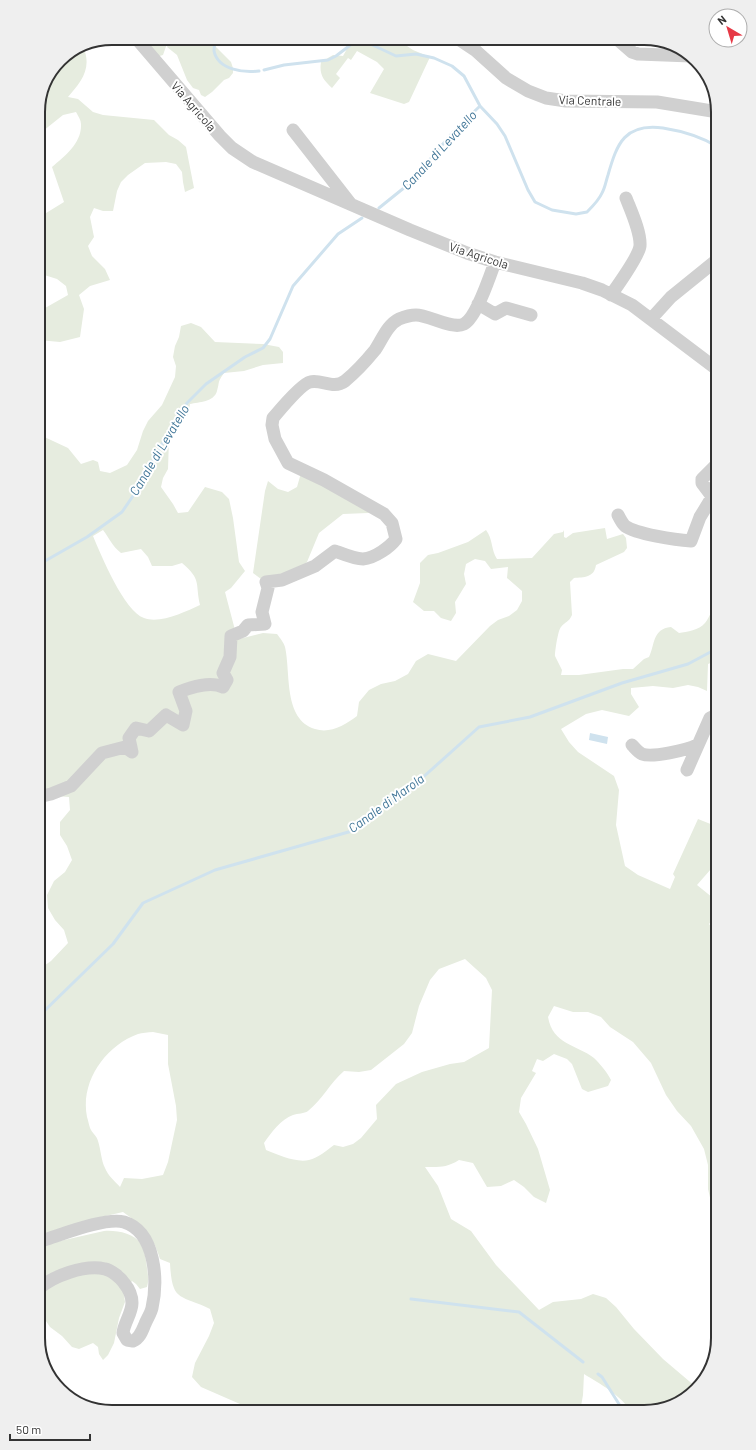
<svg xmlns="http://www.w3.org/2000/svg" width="756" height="1450" viewBox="0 0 756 1450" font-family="Barlow,sans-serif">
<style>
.green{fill:#e6ecdf;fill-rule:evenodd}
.water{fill:#cfe2ee}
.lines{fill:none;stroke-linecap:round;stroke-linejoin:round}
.stream{stroke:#cfe2ee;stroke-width:3}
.minor{stroke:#d0d0d0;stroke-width:13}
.labels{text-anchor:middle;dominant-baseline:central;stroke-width:4;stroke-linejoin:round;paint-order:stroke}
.street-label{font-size:12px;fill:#333;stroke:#fff}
.water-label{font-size:13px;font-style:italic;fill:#3f7597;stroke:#fff}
.rim{fill:none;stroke:#333;stroke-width:2}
</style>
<rect width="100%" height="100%" fill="#fff"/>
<path class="green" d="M 141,38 L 169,38 L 163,55 L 156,57 Z
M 171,38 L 215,38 L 215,46 L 231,62 L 233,68 L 233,73 L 229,78 L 224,80 L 212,92 L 205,97 L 201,95 L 199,90 L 193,88 L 187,80 L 177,55 L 167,47 Z
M 353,38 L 378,38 L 392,42 L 404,44 L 413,50 L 430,57 L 409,102 L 404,104 L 370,93 L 384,69 L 377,62 L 357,51 L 351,60 L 348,58 L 336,74 L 340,78 L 332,88 C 323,80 319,74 321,62 L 333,55 L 343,56 Z
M 74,52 L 85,52 C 91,71 79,84 68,97 L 78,99 L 93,112 L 103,115 L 154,120 L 169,135 L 178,140 L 186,147 L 194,188 L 185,192 L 183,182 L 182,172 L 176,164 L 166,162 L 145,163 L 128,175 L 121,182 L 117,191 L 113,211 L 103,211 L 94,208 L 90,217 L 94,237 L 88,246 L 92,256 L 105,269 L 110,280 L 90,286 L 79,295 L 84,309 L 80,337 L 60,342 L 38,340 L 38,312 L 68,295 L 66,286 L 57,279 L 38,273 L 38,218 L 64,202 L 52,167 C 65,156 82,143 81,124 C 81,120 78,116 76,112 L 63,115 L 38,135 L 38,107 L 60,60 Z
M 191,323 L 201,327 L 215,342 L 263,344 L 279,347 L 283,352 L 283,363 L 263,365 L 244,371 L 224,373 C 217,383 220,381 217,391 C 214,402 199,402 190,404 L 188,415 L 174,419 L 169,439 L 168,469 L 163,478 L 161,487 L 173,504 L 178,513 L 188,512 L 205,487 L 222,492 L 229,499 L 233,518 L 239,562 L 245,571 L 231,588 L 225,592 L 235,630 L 239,639 L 263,633 L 277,634 C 280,638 284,643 285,647 C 291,673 283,719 315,729 C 330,734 345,725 357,716 L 359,702 L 369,690 L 381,684 L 395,681 L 408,674 L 416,661 L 428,654 L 456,661 L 490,626 L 498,620 L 509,616 L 517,610 L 522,601 L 522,591 L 507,578 L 508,567 L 491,569 L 485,561 L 475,559 L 466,564 L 464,574 L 466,584 L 455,602 L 456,613 L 451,621 L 441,618 L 434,611 L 424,611 L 413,602 L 420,583 L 420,563 L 428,555 L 438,553 L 468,542 L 486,530 C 493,539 491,550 497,559 L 532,558 L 554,534 L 563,532 L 564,530 L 564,537 L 566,538 L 573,533 L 605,528 L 607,539 L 623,534 L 626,538 L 627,548 L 624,552 L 596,565 C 594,578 584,577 574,578 L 570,582 L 572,615 C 569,622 565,622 561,627 C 558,630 555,651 555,656 L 562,670 L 561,675 L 579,675 L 623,669 L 633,669 L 644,659 L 649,657 C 655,645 652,629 671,627 L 679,633 C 687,632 699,630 705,623 C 710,617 711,609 718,606 L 718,660 L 708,664 L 707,691 L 698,687 L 688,685 L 673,688 L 653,686 L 631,688 L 631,694 L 639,707 L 629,716 L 602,710 L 586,714 L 561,729 L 569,742 L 578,752 L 614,776 L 619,790 L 616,825 L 625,866 L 638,875 L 670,889 L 675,877 L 673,874 L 698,819 L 718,827 L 718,861 L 697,885 L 718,902 L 718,913 L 709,924 L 718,936 L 718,1232 L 708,1189 L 708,1165 L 704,1149 L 691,1126 L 677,1111 L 666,1095 L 651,1063 L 633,1042 L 610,1027 L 601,1017 L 588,1012 L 573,1012 L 554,1006 L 548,1017 C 553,1045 576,1044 594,1058 C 600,1064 607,1072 611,1080 L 608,1086 L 588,1092 L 582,1089 L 572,1064 L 567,1059 L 554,1054 L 543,1061 L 537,1059 L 532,1071 L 536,1073 L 521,1098 L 519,1112 L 526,1124 L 538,1149 L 550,1190 L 546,1203 L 534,1197 L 524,1187 L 514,1180 L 501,1186 L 487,1187 L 473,1163 L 459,1160 C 446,1168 439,1167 425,1167 L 438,1186 L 451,1219 L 471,1231 L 496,1265 L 539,1310 L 553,1302 L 581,1299 L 593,1294 L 606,1298 L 616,1307 L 634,1329 L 663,1359 L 696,1387 L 672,1406 L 644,1412 L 631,1412 C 621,1395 600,1384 584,1374 L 583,1395 L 580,1412 L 246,1412 L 240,1404 L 201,1387 L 192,1377 L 195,1363 L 209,1336 L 214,1323 L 210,1309 C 180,1294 172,1303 170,1263 L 160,1259 C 152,1233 144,1227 123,1212 L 97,1218 L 47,1233 L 38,1234 L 38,970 L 51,961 L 68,943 L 64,930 L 55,920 L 48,908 L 47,895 L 54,881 L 65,872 L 72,860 L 67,846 L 60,835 L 60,822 L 70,810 L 69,797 L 55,796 L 38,798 L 38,434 L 68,448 L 81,464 L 93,460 L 98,462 L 100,471 L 110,473 L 127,465 L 137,450 L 143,431 L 148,421 L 162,405 L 175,377 L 176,366 L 173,357 L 175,346 L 179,337 L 181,326 ZM 103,530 C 110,539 112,546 121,553 L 141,549 L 148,557 L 152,566 L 172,566 L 182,563 C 202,580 195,583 200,605 C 185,612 160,624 144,618 C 124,611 101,555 93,536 ZM 465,959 L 486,978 L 492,990 L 489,1048 L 464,1062 L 450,1064 L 422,1072 L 396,1084 L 376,1105 L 377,1119 L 361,1138 L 353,1144 L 343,1147 L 334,1145 C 327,1150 318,1158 309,1160 C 296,1163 279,1155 266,1150 L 264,1143 C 271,1133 281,1119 293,1115 C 298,1113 304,1114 308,1111 C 322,1100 330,1083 344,1071 L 359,1072 L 371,1070 L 404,1044 L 412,1033 L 419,1006 L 430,980 L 439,969 ZM 153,1032 L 168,1035 L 168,1064 L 176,1106 L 177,1120 L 168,1162 L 163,1175 L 142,1179 L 124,1178 L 120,1187 C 115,1181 108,1176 105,1168 C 101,1160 101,1150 98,1141 C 97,1136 92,1133 90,1128 C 89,1125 88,1120 87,1117 C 80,1082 105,1046 138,1034 C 142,1033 148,1032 153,1032 Z
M 301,473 L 371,511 L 368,513 L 343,514 L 319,533 L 307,562 L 300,569 L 261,579 L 253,573 L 265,491 L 268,481 L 278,489 L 288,492 L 297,487 Z
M 104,1231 C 116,1230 134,1233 141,1244 C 145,1251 146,1260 147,1268 C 148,1275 149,1281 147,1287 L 140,1289 L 136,1284 L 132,1281 L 126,1289 L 124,1295 L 125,1302 L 119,1318 L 114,1343 L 108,1355 L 103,1360 L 99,1354 L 98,1347 L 93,1343 L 79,1349 L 72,1347 L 62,1336 L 50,1327 L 46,1321 L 38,1317 L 38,1246 Z"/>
<path class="water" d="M 590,733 L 608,737 L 607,744 L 589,740 Z"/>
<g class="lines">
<path class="stream" d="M 216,38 C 215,42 214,47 214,51 C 218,70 244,73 259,71
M 264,70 L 284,65 L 328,60 L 336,56 L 353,43 L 364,41 L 396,56 L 416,54 L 434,58 L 452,66 L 464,76 L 480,106 L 497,124 L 505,136 L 528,190 L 535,202 L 552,210 L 576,214 L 587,212 C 592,207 599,200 602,193 C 605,188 606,181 608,175 C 617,143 625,123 663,128 C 682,131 702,137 718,147
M 379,208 L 410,183 L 454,131 L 480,106
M 38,565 L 87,537 L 122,512 L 135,493 L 167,435 L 187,403 L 206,384 L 245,357 L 263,348 L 270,339 L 293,286 L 338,234 L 362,218
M 38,1017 L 113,944 L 143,903 L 215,870 L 352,831 L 411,788 L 479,727 L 530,717 L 622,683 L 688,664 L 718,648
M 411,1299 L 519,1312 L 583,1362
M 598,1374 L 602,1377 L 624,1412"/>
<path class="minor" d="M 136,38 L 220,136 L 232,148 L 253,162 L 410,230 L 467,253 L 495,262 L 582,283 L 602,290 L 632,305 L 718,370
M 457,38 L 475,50 L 506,78 L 528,91 L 546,98 L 566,101 L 657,102 L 718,112
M 616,38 L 632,52 L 638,54 L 691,56
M 293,130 L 350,203
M 611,295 C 618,285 639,256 640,246 C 641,232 631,211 626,198
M 478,304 L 495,314 L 506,308 L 531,315
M 651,319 L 671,297 L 718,259
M 618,515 C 620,519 622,523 625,526 C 636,534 676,540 691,541 L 700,517 L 711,499 L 711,495 L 702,483 L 702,479 L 718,463
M 632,745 C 635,748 638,752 642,754 C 652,758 687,750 697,745
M 687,770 L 710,718 L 718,714
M 38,797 L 51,794 L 71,786 L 102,753 L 125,747 L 132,752 L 129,738 L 136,728 L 149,731 L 166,715 L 183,725 L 186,711 L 179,692 C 192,687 210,681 223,687 L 227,680 L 223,673 L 230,657 L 231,636 L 243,631 L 248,625 L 265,624 L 262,612 L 268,588 L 266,582 L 282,580 L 315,566 L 335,551 C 343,554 355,559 363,559 C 375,558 390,547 396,539 L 392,523 L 384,514 L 324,480 L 288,463 L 275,439 L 272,425 L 273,418 C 279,411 301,384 310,382 C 322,379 333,390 345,381 C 356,372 366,361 375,350 C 382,340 387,325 399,319 C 404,317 410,315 416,315 C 429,315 452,330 464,324 C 476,318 490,276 495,262
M 38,1289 C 53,1276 85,1264 105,1269 C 111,1270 121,1278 124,1283 C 129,1289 132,1296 132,1303 C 132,1313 124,1323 123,1333 L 127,1340 L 133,1341 C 140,1338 142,1331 145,1324 C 147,1319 151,1313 152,1308 C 158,1281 156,1232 124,1222 C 106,1217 63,1234 44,1240 L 38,1240"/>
</g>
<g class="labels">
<g class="street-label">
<text transform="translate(590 100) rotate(2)">Via Centrale</text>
<text transform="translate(194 106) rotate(49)">Via Agricola</text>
<text transform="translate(479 255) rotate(18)">Via Agricola</text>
</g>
<g class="water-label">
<text transform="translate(439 150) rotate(-47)">Canale di Levatello</text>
<text transform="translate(159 450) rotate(-59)">Canale di Levatello</text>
<text transform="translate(386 803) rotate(-36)">Canale di Marola</text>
</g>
</g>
<path d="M0 0H756V1450H0ZM112 45H644A67 67 0 0 1 711 112V1338A67 67 0 0 1 644 1405H112A67 67 0 0 1 45 1338V112A67 67 0 0 1 112 45Z" fill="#efefef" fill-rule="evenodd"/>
<path class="rim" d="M112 45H644A67 67 0 0 1 711 112V1338A67 67 0 0 1 644 1405H112A67 67 0 0 1 45 1338V112A67 67 0 0 1 112 45Z"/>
<g transform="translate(728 28) rotate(322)"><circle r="19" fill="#ffffff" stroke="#adadad"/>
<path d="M0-3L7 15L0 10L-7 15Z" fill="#e63946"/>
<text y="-6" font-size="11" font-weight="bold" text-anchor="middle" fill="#333333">N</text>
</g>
<path d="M10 1434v6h80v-6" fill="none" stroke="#333333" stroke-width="2"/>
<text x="16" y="1434" font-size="12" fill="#333333" stroke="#ffffff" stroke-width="3" paint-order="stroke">50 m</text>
</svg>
